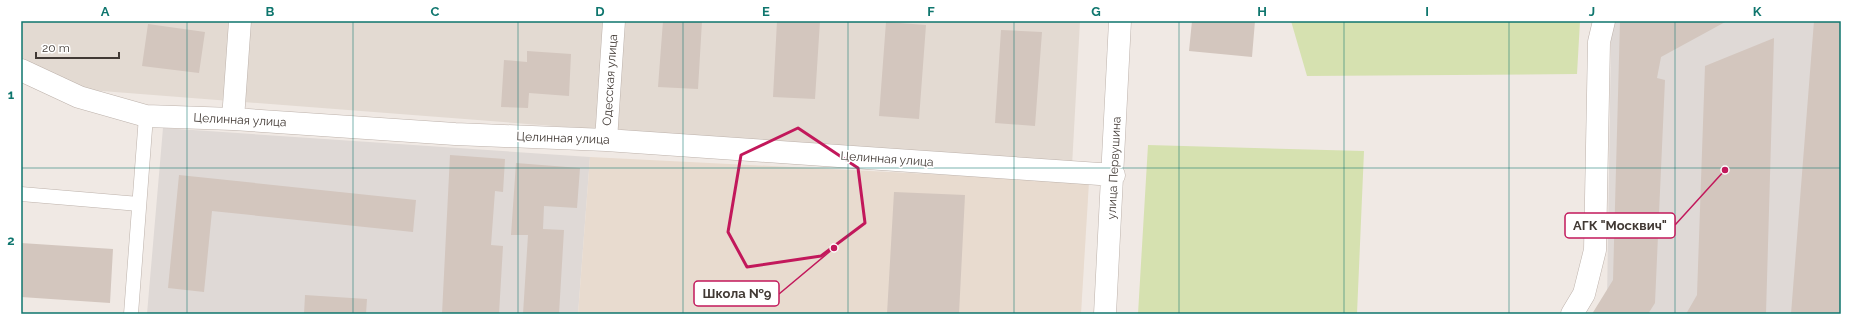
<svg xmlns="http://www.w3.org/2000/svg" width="1862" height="335" viewBox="0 0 1862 335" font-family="Raleway,sans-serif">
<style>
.residential{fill:#e3dad2}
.industrial{fill:#dfd9d6}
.education{fill:#e8dbcf}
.green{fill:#d6e1b0}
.building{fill:#d3c6be}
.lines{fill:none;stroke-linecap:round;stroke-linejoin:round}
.service-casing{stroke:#bdb2ab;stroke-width:15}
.minor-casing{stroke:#bdb2ab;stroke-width:23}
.service{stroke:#fff;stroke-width:14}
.minor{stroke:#fff;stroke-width:22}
.marked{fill:none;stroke:#c2185b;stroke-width:3;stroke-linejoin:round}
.grid{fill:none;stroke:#0f766e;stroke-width:1;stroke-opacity:0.55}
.labels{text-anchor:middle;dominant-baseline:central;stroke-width:3.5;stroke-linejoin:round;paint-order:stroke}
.street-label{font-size:12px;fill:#413934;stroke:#fff}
.leader{fill:none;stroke:#c2185b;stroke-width:1.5}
.callout-dot{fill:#c2185b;stroke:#fff;stroke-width:1.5}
.callout{fill:#fff;stroke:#c2185b;stroke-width:1.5}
.callout-label{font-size:13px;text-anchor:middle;font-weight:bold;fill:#413934}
.neatline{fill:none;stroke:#0f766e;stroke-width:1.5}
.grid-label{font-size:13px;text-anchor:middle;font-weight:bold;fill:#0f766e}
</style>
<rect width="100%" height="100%" fill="#f0e9e4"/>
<path class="residential" d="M 21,21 L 1080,21 L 1072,166 L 89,90 L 21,59 Z"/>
<path class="industrial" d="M 1614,21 L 1841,21 L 1841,314 L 1599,314 L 1607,302 L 1611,38 Z
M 163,128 L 590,157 L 578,314 L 147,314 Z"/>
<path class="education" d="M 590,157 L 1089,182 L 1081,314 L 578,314 Z"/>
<path class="green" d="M 1291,21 L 1580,21 L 1577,74 L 1307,76 Z
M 1148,145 L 1364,151 L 1357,314 L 1138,314 Z"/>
<path class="building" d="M 663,21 L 702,21 L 698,89 L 658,87 Z
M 777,21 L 820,21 L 815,99 L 773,97 Z
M 1192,21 L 1255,21 L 1252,57 L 1189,51 Z
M 1620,21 L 1727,21 L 1661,57 L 1657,78 L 1665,80 L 1655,303 L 1648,314 L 1592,314 L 1613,280 Z
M 1814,21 L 1841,21 L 1841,314 L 1791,314 Z
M 886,22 L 926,25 L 919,119 L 879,116 Z
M 148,24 L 205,32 L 199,73 L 142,66 Z
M 1001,30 L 1042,32 L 1035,126 L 995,123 Z
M 1774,38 L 1766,314 L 1686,314 L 1697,295 L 1705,66 Z
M 527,51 L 571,54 L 569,96 L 529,93 L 528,108 L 501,107 L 504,60 L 527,62 Z
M 450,155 L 505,159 L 503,192 L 495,191 L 491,245 L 503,246 L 499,314 L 442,314 Z
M 516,163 L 580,168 L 577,208 L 544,206 L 543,229 L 564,230 L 559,314 L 523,314 L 528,235 L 511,235 Z
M 179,175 L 416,200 L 413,232 L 212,211 L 204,292 L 168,288 Z
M 894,192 L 965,195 L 959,314 L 887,314 Z
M 21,243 L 113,249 L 110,303 L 21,297 Z
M 305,295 L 367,299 L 366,314 L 304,314 Z"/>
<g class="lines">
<defs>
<path id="service" d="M 21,194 L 139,204
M 131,314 L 146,116"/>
<path id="minor" d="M 21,70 L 79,97 L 146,116 L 233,119 L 455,134 L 606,140 L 1114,175
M 233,119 L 240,21
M 606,140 L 614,21
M 1105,314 L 1120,21
M 1572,314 L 1584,294 L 1595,250 L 1599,42 L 1604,21"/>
</defs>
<use href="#service" class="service-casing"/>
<use href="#minor" class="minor-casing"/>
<use href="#service" class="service"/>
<use href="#minor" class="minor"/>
</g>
<path class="marked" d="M 798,128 L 858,168 L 865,223 L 821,256 L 747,267 L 728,232 L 741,155 Z"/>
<path class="grid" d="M 187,21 L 187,314M 353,21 L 353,314M 518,21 L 518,314M 683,21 L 683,314M 848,21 L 848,314M 1014,21 L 1014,314M 1179,21 L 1179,314M 1344,21 L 1344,314M 1509,21 L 1509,314M 1675,21 L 1675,314M 21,168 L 1841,168"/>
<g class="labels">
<g class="street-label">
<text transform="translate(610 80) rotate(-86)">Одесская улица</text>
<text transform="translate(240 120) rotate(3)">Целинная улица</text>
<text transform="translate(563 138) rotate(2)">Целинная улица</text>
<text transform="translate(887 159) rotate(4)">Целинная улица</text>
<text transform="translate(1114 168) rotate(-87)">улица Первушина</text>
</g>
</g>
<path class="leader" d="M1725 170L1675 225M834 248L779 294"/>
<g class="callout-dot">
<circle cx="1725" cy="170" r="4"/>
<circle cx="834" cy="248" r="4"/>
</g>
<g class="callout">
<rect x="1565" y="213" width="110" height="25" rx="4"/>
<rect x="694" y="281" width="85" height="25" rx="4"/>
</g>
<g class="callout-label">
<text x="1620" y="230">АГК "Москвич"</text>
<text x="737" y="298">Школа №9</text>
</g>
<rect width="1862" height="335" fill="none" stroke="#ffffff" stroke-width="44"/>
<path d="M36 52v6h83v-6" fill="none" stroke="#413934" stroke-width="2"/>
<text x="42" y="52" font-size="12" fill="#413934" stroke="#ffffff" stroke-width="3" paint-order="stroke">20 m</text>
<rect x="22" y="22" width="1818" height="291" class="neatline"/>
<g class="grid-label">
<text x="105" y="16">A</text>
<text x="270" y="16">B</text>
<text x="435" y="16">C</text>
<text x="600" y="16">D</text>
<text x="766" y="16">E</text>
<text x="931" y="16">F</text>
<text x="1096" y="16">G</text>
<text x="1262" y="16">H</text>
<text x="1427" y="16">I</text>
<text x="1592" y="16">J</text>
<text x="1757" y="16">K</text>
<text x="11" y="99">1</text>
<text x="11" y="245">2</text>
</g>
</svg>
